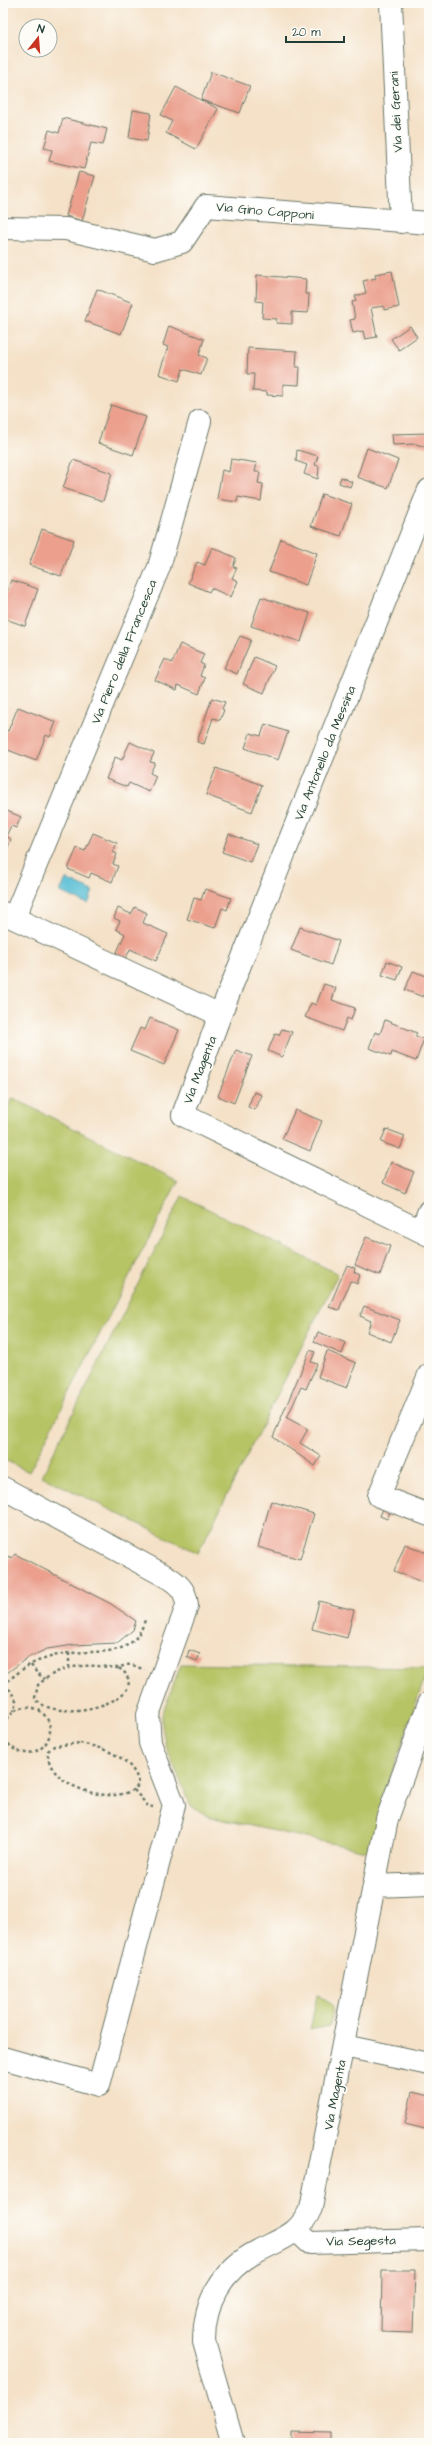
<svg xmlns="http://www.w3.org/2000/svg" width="432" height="2446" viewBox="0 0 432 2446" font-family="'Architects Daughter',sans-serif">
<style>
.green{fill:#b7c466;stroke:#6b804d}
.water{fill:#57bed4;stroke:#3b7e84}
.building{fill:#eb9f8c}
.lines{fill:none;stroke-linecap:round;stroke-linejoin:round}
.minor-casing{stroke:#6a7667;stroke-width:24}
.path{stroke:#6a7667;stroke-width:2.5;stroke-dasharray:3 3;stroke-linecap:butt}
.minor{stroke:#fff;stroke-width:22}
.labels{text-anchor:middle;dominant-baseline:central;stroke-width:3.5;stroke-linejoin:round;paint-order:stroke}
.street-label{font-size:13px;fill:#1f3d34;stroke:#fdfcf7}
</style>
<rect width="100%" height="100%" fill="#fdfcf7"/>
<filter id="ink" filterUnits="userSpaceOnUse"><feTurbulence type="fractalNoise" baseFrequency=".025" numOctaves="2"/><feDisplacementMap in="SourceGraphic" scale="8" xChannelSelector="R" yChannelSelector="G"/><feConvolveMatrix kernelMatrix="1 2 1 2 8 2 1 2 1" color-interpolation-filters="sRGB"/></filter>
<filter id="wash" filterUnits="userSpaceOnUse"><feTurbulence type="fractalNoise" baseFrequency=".012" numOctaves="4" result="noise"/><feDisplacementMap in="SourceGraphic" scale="16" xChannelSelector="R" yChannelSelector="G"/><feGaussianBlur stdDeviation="0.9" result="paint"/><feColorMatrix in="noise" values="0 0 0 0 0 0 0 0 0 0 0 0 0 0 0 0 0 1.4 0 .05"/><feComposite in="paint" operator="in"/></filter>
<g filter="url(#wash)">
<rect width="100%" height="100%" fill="#f4e1c7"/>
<path class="green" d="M 13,1098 L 178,1181 L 29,1472 L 3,1459 L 3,1117 Z
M 182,1196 L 338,1274 L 198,1553 L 42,1476 Z
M 181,1664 L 428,1668 L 386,1790 L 371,1852 L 210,1817 L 191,1806 L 166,1747 L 162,1726 L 162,1715 Z
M 317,1994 L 333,2006 L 330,2026 L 310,2030 Z"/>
<path class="water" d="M 66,879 L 93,891 L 88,904 L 60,892 Z"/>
<g id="blocks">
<path class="building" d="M 211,72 L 250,86 L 240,113 L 201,100 Z
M 176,87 L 218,109 L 196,149 L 166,133 L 172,121 L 161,115 Z
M 133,110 L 151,113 L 147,141 L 129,138 Z
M 63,118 L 107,129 L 103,145 L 91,143 L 84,169 L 49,161 L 52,150 L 44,148 L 49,130 L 59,133 Z
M 79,172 L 95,176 L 82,221 L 66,216 Z
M 392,271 L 399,307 L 384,310 L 384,306 L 371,308 L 377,337 L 365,339 L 363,331 L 353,333 L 350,320 L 355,319 L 352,302 L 356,301 L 355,296 L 366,293 L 363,281 L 376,278 L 375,274 Z
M 257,275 L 306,279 L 305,294 L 309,294 L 308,313 L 292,312 L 292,324 L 276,323 L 277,319 L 262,318 L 263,302 L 256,301 Z
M 97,289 L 133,303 L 121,334 L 85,321 Z
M 169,326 L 204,339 L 199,355 L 207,358 L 201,375 L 183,369 L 179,381 L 159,374 L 168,347 L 163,345 Z
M 410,326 L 417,337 L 399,350 L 391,339 Z
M 248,348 L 297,351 L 296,367 L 300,367 L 299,385 L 283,384 L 283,396 L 267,395 L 267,392 L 253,391 L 254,374 L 247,374 Z
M 111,405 L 146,417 L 133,455 L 98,443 Z
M 429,433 L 429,448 L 416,444 L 393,445 L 392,434 Z
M 367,448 L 398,460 L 388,488 L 357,477 Z
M 297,450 L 318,456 L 315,465 L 319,466 L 318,479 L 304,474 L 307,465 L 296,461 Z
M 231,459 L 257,463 L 255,472 L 260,472 L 258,483 L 263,484 L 261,501 L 238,497 L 237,502 L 217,499 L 222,470 L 229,472 Z
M 73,460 L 112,473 L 103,501 L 63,488 Z
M 341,477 L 352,482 L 350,487 L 339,483 Z
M 322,494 L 352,504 L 341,536 L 311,526 Z
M 42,529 L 74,540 L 61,576 L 29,565 Z
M 281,539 L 317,553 L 306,585 L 269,572 Z
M 212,547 L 236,558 L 233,567 L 237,568 L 232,578 L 238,581 L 231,597 L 211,588 L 209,592 L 188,583 L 197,562 L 205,565 Z
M 11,580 L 38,589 L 25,626 L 3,618 L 3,603 Z
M 261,597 L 310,613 L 301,642 L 251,626 Z
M 240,636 L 251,640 L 237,674 L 224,668 Z
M 180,644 L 204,654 L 200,663 L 204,665 L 200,676 L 205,678 L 199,694 L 178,685 L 177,690 L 155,680 L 165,659 L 172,663 Z
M 254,657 L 275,666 L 264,693 L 243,684 Z
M 212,698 L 225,702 L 222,709 L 224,710 L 220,720 L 213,718 L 204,744 L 197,742 Z
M 18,707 L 56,722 L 50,737 L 46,735 L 36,761 L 3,748 L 3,729 L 8,731 Z
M 265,724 L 288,732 L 278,760 L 245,748 L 250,733 L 261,736 Z
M 130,742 L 154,753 L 150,762 L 155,763 L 150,773 L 156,776 L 149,792 L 129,783 L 127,787 L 106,779 L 115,757 L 122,760 Z
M 216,768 L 262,785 L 252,812 L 206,795 Z
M 3,809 L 21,817 L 16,828 L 11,826 L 6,836 L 11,839 L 6,852 L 3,851 Z
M 93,833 L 117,843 L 113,852 L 117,854 L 113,864 L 118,866 L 112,882 L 91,873 L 89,878 L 68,869 L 77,848 L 85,851 Z
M 229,834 L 257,844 L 250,862 L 222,852 Z
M 205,889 L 231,898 L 227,910 L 222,908 L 215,928 L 187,919 L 194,898 L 201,900 Z
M 135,907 L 147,913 L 143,923 L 168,934 L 156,961 L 130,949 L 126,958 L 116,954 L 125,934 L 116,929 L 120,921 L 114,918 L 118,908 L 131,914 Z
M 300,927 L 339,941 L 331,965 L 291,950 Z
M 387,961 L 402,967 L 397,980 L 382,975 Z
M 413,971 L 429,977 L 423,997 L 405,990 Z
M 324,984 L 336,988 L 332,1000 L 355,1008 L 351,1020 L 347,1018 L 342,1031 L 305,1017 L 311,1003 L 316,1005 Z
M 150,1018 L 179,1030 L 164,1065 L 130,1051 L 140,1028 L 145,1030 Z
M 385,1020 L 417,1033 L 415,1036 L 424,1039 L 416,1061 L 392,1052 L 391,1056 L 369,1048 L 375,1032 L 380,1034 Z
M 282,1029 L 292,1032 L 282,1057 L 268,1051 L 275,1034 L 279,1035 Z
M 236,1050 L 252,1056 L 234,1103 L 218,1096 Z
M 254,1092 L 262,1095 L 255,1110 L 248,1107 Z
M 295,1110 L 322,1121 L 310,1151 L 282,1139 Z
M 386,1129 L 405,1136 L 400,1149 L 381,1142 Z
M 391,1162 L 414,1172 L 405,1193 L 383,1183 Z
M 366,1237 L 390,1246 L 380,1275 L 355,1265 Z
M 347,1265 L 355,1268 L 354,1272 L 360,1275 L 357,1284 L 350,1281 L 339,1310 L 329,1307 Z
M 364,1306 L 400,1320 L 391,1342 L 367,1332 L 371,1321 L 360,1316 Z
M 318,1332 L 346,1343 L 342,1354 L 314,1342 Z
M 310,1350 L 315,1352 L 311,1362 L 317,1364 L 306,1389 L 301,1387 L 287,1418 L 308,1429 L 300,1443 L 321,1456 L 315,1466 L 273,1437 Z
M 327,1351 L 356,1363 L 347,1388 L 318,1377 Z
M 271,1501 L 314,1514 L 300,1559 L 258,1547 Z
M 383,1509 L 390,1512 L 387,1519 L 380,1516 Z
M 405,1544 L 429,1554 L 429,1577 L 424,1583 L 394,1571 Z
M 3,1554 L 12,1558 L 15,1554 L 111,1604 L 136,1621 L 133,1630 L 117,1643 L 74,1645 L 47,1649 L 27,1658 L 3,1676 Z
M 319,1601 L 354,1610 L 347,1638 L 312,1629 Z
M 189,1650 L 200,1654 L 197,1661 L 187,1657 Z
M 412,2092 L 429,2096 L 429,2130 L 405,2124 Z
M 382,2270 L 415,2270 L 413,2333 L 381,2332 Z
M 291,2432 L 331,2433 L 331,2443 L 291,2443 Z"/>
</g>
</g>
<g filter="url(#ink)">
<use href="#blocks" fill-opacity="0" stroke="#6a7667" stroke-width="1"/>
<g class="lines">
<defs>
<path id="minor" d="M 391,3 L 401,222
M 3,228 L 66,229 L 155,250 L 182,242 L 206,206 L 429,223
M 3,913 L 220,1015 L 183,1115 L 429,1235
M 14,918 L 159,567 L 200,421
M 220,1015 L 429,490
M 421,1231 L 429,1211
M 429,1375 L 379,1496 L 429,1515
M 3,1488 L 169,1578 C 181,1586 186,1592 187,1606 L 148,1715 L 150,1743 L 174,1805 L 99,2085 L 3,2058
M 374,1886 L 429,1884
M 344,2046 L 429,2064
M 297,2231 L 310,2243 L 429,2240
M 233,2443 L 204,2342 C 204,2302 222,2269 258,2251 C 283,2238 299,2235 311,2208 L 387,1819 L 429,1703"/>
</defs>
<use href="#minor" class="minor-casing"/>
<path class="path" d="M 69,1653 L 69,1667
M 31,1665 L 37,1673 L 45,1679
M 119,1668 L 125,1673 L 129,1680 C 129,1683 128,1687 127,1689 C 113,1710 50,1720 35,1698 L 38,1685 C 62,1663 87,1664 117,1668 C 120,1668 122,1666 126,1665 C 132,1664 138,1667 144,1670
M 3,1685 C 14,1676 27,1664 41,1660 C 51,1657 61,1653 71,1653 C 104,1650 133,1658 145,1620
M 3,1686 L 10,1690 L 17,1702 L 14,1711
M4 1730a23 23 0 1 1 46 0a23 23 0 1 1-46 0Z
M 80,1743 C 104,1748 133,1757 139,1784 C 121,1810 44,1787 48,1751 L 54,1746 Z
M 134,1790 L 148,1806 L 153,1807"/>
<use href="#minor" class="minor"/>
</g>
</g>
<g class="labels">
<g class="street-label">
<text transform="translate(396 112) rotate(-93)">Via dei Gerani</text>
<text transform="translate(265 211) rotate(5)">Via Gino Capponi</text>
<text transform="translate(124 652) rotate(-68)">Via Piero della Francesca</text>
<text transform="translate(325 753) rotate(-68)">Via Antonello da Messina</text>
<text transform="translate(200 1070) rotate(-69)">Via Magenta</text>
<text transform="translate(335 2095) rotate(-79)">Via Magenta</text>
<text transform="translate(361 2241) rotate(-1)">Via Segesta</text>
</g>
</g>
<rect width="432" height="2446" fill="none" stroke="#fdfcf7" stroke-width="16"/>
<g transform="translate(38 38) rotate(17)"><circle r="19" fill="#fdfcf7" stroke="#a4b0a9"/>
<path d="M0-3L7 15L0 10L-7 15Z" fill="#c8321e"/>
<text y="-6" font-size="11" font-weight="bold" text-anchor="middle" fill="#1f3d34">N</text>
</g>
<path d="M286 36v6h58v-6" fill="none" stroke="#1f3d34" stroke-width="2"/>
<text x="292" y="36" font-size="12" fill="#1f3d34" stroke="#fdfcf7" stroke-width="3" paint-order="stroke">20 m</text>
</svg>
